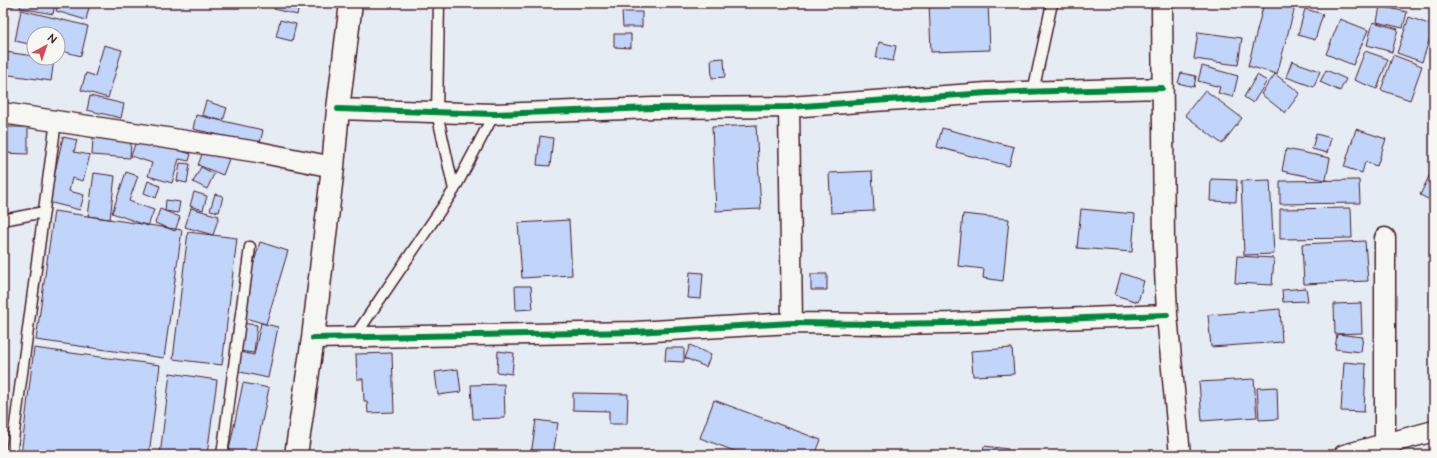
<svg xmlns="http://www.w3.org/2000/svg" width="1437" height="458" viewBox="0 0 1437 458" font-family="'Architects Daughter',sans-serif">
<style>
.building{fill:#c1d4fa;stroke:#4a1f2b}
.lines{fill:none;stroke-linecap:round;stroke-linejoin:round}
.lane-casing{stroke:#4a1f2b;stroke-width:13}
.street-casing{stroke:#4a1f2b;stroke-width:23}
.secondary-casing{stroke:#4a1f2b;stroke-width:25}
.lane{stroke:#f6f6f2;stroke-width:10}
.street{stroke:#f6f6f2;stroke-width:20}
.secondary{stroke:#f6f6f2;stroke-width:22}
.cycleway-casing{stroke:#f6f6f2;stroke-width:8}
.cycleway{stroke:#00873e;stroke-width:6}
</style>
<rect width="100%" height="100%" fill="#e6ecf4"/>
<filter id="ink" filterUnits="userSpaceOnUse"><feTurbulence type="fractalNoise" baseFrequency=".025" numOctaves="2"/><feDisplacementMap in="SourceGraphic" scale="8" xChannelSelector="R" yChannelSelector="G"/><feConvolveMatrix kernelMatrix="1 2 1 2 8 2 1 2 1" color-interpolation-filters="sRGB"/></filter>
<g filter="url(#ink)">
<path class="building" d="M 3,3 L 14,3 L 13,7 L 3,6 Z
M 21,3 L 55,3 L 53,14 L 20,8 Z
M 58,3 L 90,3 L 86,20 L 56,11 Z
M 276,3 L 300,3 L 297,15 L 274,9 Z
M 929,3 L 988,3 L 990,50 L 931,52 Z
M 1264,3 L 1296,3 L 1277,74 L 1248,66 Z
M 1380,6 L 1407,12 L 1403,28 L 1377,22 Z
M 1305,9 L 1323,14 L 1315,40 L 1298,35 Z
M 21,10 L 88,26 L 81,56 L 58,50 L 58,34 L 34,34 L 34,45 L 15,41 Z
M 622,12 L 642,12 L 642,27 L 623,27 Z
M 1409,17 L 1434,26 L 1422,62 L 1397,53 Z
M 1340,19 L 1368,30 L 1353,65 L 1326,54 Z
M 280,20 L 296,24 L 292,41 L 276,37 Z
M 1373,22 L 1398,29 L 1392,52 L 1367,45 Z
M 1198,32 L 1242,38 L 1238,65 L 1194,59 Z
M 614,34 L 631,34 L 631,48 L 614,47 Z
M 879,42 L 896,46 L 893,61 L 876,58 Z
M 104,45 L 122,50 L 108,98 L 81,90 L 86,73 L 95,76 Z
M 1365,51 L 1388,59 L 1377,89 L 1354,80 Z
M 5,52 L 34,56 L 34,58 L 54,59 L 51,81 L 3,74 Z
M 1393,55 L 1422,66 L 1410,100 L 1381,90 Z
M 724,58 L 725,77 L 712,78 L 711,59 Z
M 1292,61 L 1320,71 L 1314,87 L 1286,77 Z
M 1202,66 L 1238,76 L 1233,97 L 1218,93 L 1220,87 L 1198,81 Z
M 1326,70 L 1346,79 L 1340,91 L 1320,82 Z
M 1181,73 L 1196,76 L 1194,87 L 1178,83 Z
M 1275,74 L 1300,93 L 1285,113 L 1261,94 Z
M 1257,75 L 1267,81 L 1253,103 L 1244,97 Z
M 1205,90 L 1242,118 L 1222,144 L 1185,115 Z
M 90,96 L 124,104 L 121,118 L 87,110 Z
M 206,101 L 227,108 L 223,121 L 202,115 Z
M 196,115 L 263,130 L 260,144 L 193,129 Z
M 756,125 L 761,209 L 716,211 L 712,127 Z
M 3,127 L 28,127 L 28,154 L 3,153 Z
M 942,128 L 1014,147 L 1009,166 L 937,147 Z
M 1356,129 L 1386,139 L 1377,166 L 1365,162 L 1362,173 L 1344,167 Z
M 1316,134 L 1331,138 L 1327,153 L 1312,149 Z
M 540,136 L 553,138 L 550,166 L 537,165 Z
M 63,137 L 77,140 L 74,152 L 90,155 L 83,181 L 72,178 L 69,191 L 84,195 L 80,210 L 48,202 Z
M 93,137 L 131,141 L 130,158 L 92,155 Z
M 137,138 L 191,154 L 189,161 L 179,159 L 172,183 L 148,176 L 152,163 L 131,156 Z
M 204,149 L 229,159 L 223,175 L 198,165 Z
M 1286,149 L 1330,158 L 1326,180 L 1282,171 Z
M 180,163 L 190,164 L 187,183 L 177,181 Z
M 1434,166 L 1434,202 L 1420,195 Z
M 201,167 L 214,174 L 207,189 L 193,182 Z
M 872,171 L 874,211 L 831,213 L 829,173 Z
M 126,172 L 138,176 L 129,201 L 154,210 L 148,226 L 112,213 Z
M 94,173 L 115,176 L 110,219 L 88,216 Z
M 1211,179 L 1237,180 L 1236,202 L 1210,201 Z
M 1270,180 L 1274,254 L 1244,255 L 1241,181 Z
M 1359,180 L 1360,203 L 1280,204 L 1280,181 Z
M 148,181 L 160,186 L 156,198 L 144,193 Z
M 194,192 L 207,196 L 203,210 L 190,206 Z
M 215,194 L 223,196 L 219,212 L 210,210 Z
M 166,200 L 180,202 L 178,213 L 165,211 Z
M 191,208 L 219,216 L 213,235 L 185,227 Z
M 1351,208 L 1352,238 L 1280,239 L 1280,209 Z
M 160,209 L 180,217 L 175,231 L 155,223 Z
M 1081,209 L 1135,214 L 1132,252 L 1077,248 Z
M 54,211 L 182,230 L 164,358 L 36,340 Z
M 963,214 L 1009,219 L 1003,281 L 983,278 L 984,269 L 958,266 Z
M 569,220 L 572,275 L 522,278 L 518,223 Z
M 188,232 L 237,238 L 222,365 L 173,359 Z
M 1365,241 L 1368,281 L 1304,284 L 1302,244 Z
M 260,242 L 288,251 L 266,324 L 238,316 Z
M 1237,256 L 1274,258 L 1272,285 L 1235,283 Z
M 690,272 L 703,273 L 701,299 L 688,298 Z
M 1121,273 L 1144,281 L 1138,302 L 1115,295 Z
M 811,274 L 827,274 L 827,290 L 811,290 Z
M 515,286 L 531,286 L 533,309 L 516,310 Z
M 1306,288 L 1308,301 L 1283,302 L 1282,290 Z
M 1361,303 L 1362,333 L 1335,334 L 1334,304 Z
M 1280,309 L 1282,342 L 1211,347 L 1208,315 Z
M 241,323 L 257,325 L 254,353 L 238,351 Z
M 261,323 L 278,327 L 268,378 L 236,371 L 240,352 L 254,355 Z
M 1337,334 L 1363,337 L 1361,352 L 1335,349 Z
M 690,345 L 711,355 L 706,367 L 685,358 Z
M 34,348 L 160,365 L 149,455 L 21,455 Z
M 666,348 L 684,348 L 684,362 L 665,361 Z
M 1012,348 L 1014,374 L 973,376 L 971,351 Z
M 498,351 L 514,353 L 512,374 L 497,372 Z
M 392,353 L 394,412 L 368,413 L 367,401 L 364,401 L 363,379 L 357,379 L 356,354 Z
M 1344,362 L 1366,364 L 1364,412 L 1341,411 Z
M 458,369 L 461,392 L 438,395 L 435,372 Z
M 170,373 L 217,380 L 207,455 L 160,455 Z
M 1254,379 L 1257,417 L 1202,421 L 1199,382 Z
M 243,383 L 269,388 L 255,455 L 228,455 Z
M 504,384 L 505,418 L 473,419 L 471,385 Z
M 1277,387 L 1278,419 L 1259,420 L 1257,388 Z
M 573,393 L 628,394 L 627,424 L 609,424 L 609,411 L 573,410 Z
M 714,400 L 821,440 L 815,455 L 745,455 L 700,438 Z
M 536,420 L 558,423 L 553,455 L 531,455 Z
M 984,446 L 1008,449 L 1007,455 L 983,455 Z"/>
<g class="lines">
<defs>
<path id="lane" d="M 439,3 L 437,113 L 454,190
M 1033,92 L 1052,3
M 3,220 L 44,212
M 355,336 L 454,190 L 494,114
M 11,455 L 56,121
M 222,455 L 250,247"/>
<path id="street" d="M 1162,3 L 1164,245 L 1167,315 L 1180,455
M 789,107 L 792,323
M 338,109 L 494,114 L 653,108 L 789,107 L 987,93 L 1162,88
M 3,113 L 258,152 L 333,167
M 313,338 L 635,332 L 792,323 L 879,324 L 950,323 L 1167,315
M 1385,444 L 1385,238
M 1344,455 L 1434,431"/>
<path id="secondary" d="M 296,455 L 313,338 L 333,167 L 338,109 L 351,3"/>
</defs>
<use href="#lane" class="lane-casing"/>
<use href="#street" class="street-casing"/>
<use href="#secondary" class="secondary-casing"/>
<use href="#lane" class="lane"/>
<use href="#street" class="street"/>
<use href="#secondary" class="secondary"/>
<defs>
<path id="cycleway" d="M 338,109 L 494,114 L 653,108 L 789,107 L 987,93 L 1162,88
M 313,338 L 635,332 L 792,323 L 879,324 L 950,323 L 1167,315"/>
</defs>
<use href="#cycleway" class="cycleway-casing"/>
<use href="#cycleway" class="cycleway"/>
</g>
</g>
<rect width="1437" height="458" fill="none" stroke="#f6f6f2" stroke-width="16"/>
<rect x="8" y="8" width="1421" height="442" fill="none" stroke="#4a1f2b" stroke-width="1.5" filter="url(#ink)"/>
<g transform="translate(46 46) rotate(40)"><circle r="19" fill="#f6f6f2" stroke="#b1a0a2"/>
<path d="M0-3L7 15L0 10L-7 15Z" fill="#d1495b"/>
<text y="-6" font-size="11" font-weight="bold" text-anchor="middle" fill="#4a1f2b">N</text>
</g>
</svg>
